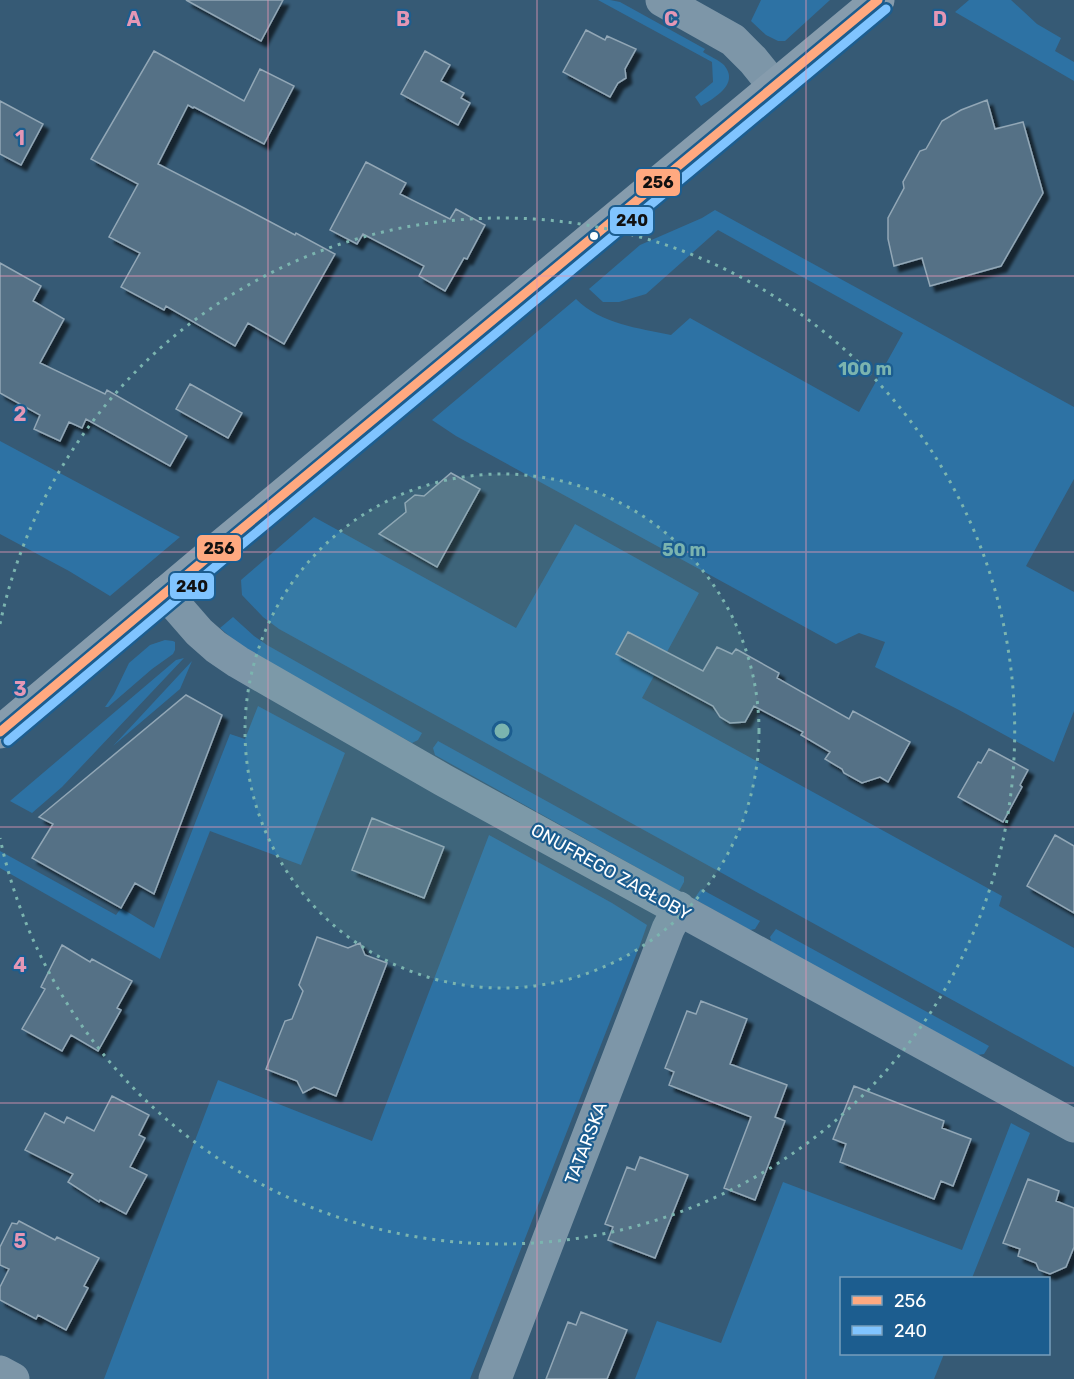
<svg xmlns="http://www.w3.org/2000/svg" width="1074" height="1379" viewBox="0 0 1074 1379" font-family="Rubik,sans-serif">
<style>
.green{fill:#2d72a4}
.building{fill:#547186;stroke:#92a7b6;stroke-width:1.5;filter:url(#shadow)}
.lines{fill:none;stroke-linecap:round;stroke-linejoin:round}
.street{stroke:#7d96a8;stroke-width:33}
.secondary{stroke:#869cad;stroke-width:33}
.bus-1-casing{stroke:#1c5d8f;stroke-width:14}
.bus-2-casing{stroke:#1c5d8f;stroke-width:14}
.bus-1{stroke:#ffa980;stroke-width:9}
.bus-2{stroke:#80c4ff;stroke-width:9}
.grid{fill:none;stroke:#e497b5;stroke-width:1.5;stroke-opacity:0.55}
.ring{fill:none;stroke:#7bb4af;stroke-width:3;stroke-dasharray:3 6}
.bus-dot{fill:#fff;stroke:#1c5d8f;stroke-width:2}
.labels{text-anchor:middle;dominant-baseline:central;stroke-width:4.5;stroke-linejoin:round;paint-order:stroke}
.street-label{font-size:18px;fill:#fff;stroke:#1c5d8f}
.grid-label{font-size:20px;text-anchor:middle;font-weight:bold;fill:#e497b5;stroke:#1c5d8f;stroke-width:4.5;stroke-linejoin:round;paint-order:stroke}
.centre{fill:#7bb4af;stroke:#1c5d8f;stroke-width:3}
.ring-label{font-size:18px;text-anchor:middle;font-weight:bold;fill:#7bb4af;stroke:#1c5d8f;stroke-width:4.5;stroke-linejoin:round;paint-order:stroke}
.line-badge{stroke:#1c5d8f;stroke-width:2}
.pale-badge-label{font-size:16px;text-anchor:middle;font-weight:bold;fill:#111}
</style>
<defs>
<filter id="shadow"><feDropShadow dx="5.5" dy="5.5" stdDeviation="1.5" flood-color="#0009"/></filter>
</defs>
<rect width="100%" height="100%" fill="#365a75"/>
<path class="green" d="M 598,0 L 610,0 L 620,2 L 705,49 L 703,52 C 709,56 719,60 724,65 C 740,84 714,98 701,106 L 695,97 L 713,82 L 712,62 Z
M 761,0 L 830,0 L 785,41 L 778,41 L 766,35 L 751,21 Z
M 969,0 L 1011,0 L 1037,24 L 1061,38 L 1055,51 L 1074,62 L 1074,81 L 955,12 Z
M 715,210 L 1074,407 L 1074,479 L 1026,566 L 1074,592 L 1074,711 L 1054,762 L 959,710 L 875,667 L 885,642 L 859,633 L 836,644 L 456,436 L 432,420 L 576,299 C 601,324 638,328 671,335 L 690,318 L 859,412 L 903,333 L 718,230 L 646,294 L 619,302 L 603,302 L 589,289 L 640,245 L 702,218 Z
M 0,441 L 170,532 L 180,537 L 110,596 L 69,571 L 0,534 Z
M 314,517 L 516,628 L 575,524 L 699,593 L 642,698 L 1002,896 L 999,906 L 1074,948 L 1074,1067 L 279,629 L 263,617 L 242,595 L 241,580 Z
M 233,617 L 254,636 L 267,645 L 422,733 L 418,740 L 412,743 L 257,656 L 236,642 L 220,628 Z
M 165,640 L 173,641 L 175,642 L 175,650 L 173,654 L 152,669 L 108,707 L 105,707 L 114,694 L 129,663 L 150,645 Z
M 184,658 L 62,787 L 32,813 L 10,801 L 176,660 Z
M 192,661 L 180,689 L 113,746 Z
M 258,706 L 345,753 L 301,865 L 210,831 L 160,959 L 0,868 L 0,851 L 116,915 L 121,908 L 154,928 L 230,734 L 245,739 Z
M 438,741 L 684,877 L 684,882 L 679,891 L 435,755 L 433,748 Z
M 489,835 L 612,903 L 647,925 L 640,945 L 470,1379 L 104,1379 L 218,1080 L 372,1141 Z
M 701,889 L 760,921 L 755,929 L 750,930 L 694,899 Z
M 776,929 L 989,1046 L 984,1054 L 978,1055 L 772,943 L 770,937 Z
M 1011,1123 L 1030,1133 L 972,1278 L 842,1278 L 842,1354 L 944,1354 L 934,1379 L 635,1379 L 657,1321 L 721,1343 L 783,1182 L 962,1250 Z"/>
<path class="building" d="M 186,0 L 283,0 L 261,41 Z
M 586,30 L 605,40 L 607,36 L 636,49 L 625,69 L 626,78 L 618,83 L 610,97 L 563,72 Z
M 154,51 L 244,101 L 260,69 L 294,86 L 264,144 L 194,107 L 193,108 L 188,105 L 158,164 L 244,208 L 295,235 L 296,233 L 335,254 L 284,344 L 248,323 L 235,346 L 166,306 L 164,310 L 121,287 L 140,253 L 109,237 L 138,184 L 91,159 Z
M 425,51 L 450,65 L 441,81 L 464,93 L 461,98 L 470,103 L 458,125 L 401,94 Z
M 987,100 L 995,129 L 1023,122 L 1043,193 L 1001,266 L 930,286 L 922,258 L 894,266 L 888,239 L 888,218 L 904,188 L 903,182 L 920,151 L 926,149 L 942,121 L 961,110 Z
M 0,101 L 43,124 L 21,165 L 0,154 Z
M 366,162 L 406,183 L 400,194 L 450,219 L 456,209 L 485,225 L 467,259 L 464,258 L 445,291 L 419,276 L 424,266 L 363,234 L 357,244 L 330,230 Z
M 0,263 L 41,286 L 33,301 L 64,319 L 40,363 L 105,394 L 107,390 L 187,436 L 170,466 L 86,419 L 82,428 L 69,422 L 60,441 L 34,429 L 40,415 L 0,393 Z
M 190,384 L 242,413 L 228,438 L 176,409 Z
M 451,473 L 480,489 L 437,567 L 379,534 L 406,512 L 405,503 L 415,495 L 424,496 Z
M 628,632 L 703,671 L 717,647 L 732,654 L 736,649 L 779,673 L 777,678 L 849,719 L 853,711 L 910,742 L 888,782 L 880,777 L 862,783 L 844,773 L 842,769 L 825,759 L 830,752 L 801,735 L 803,732 L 754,706 L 745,722 L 730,723 L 720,717 L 713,706 L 616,654 Z
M 186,695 L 222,715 L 154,894 L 135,883 L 121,908 L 32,858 L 53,824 L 39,817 Z
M 989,749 L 1028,770 L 1020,785 L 1022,787 L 1003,822 L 958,797 L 978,762 L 981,763 Z
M 372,818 L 444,847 L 424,898 L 352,870 Z
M 1055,835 L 1074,846 L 1074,913 L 1027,886 Z
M 317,937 L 348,948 L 360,943 L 365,955 L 387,963 L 336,1096 L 314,1087 L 303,1093 L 297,1081 L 266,1069 L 285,1021 L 292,1019 L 303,991 L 299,985 Z
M 62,945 L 90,962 L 92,959 L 132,981 L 117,1008 L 121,1010 L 98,1051 L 71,1035 L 62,1051 L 22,1029 L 45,989 L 41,987 Z
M 701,1001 L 747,1019 L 730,1064 L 787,1085 L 775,1117 L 785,1121 L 755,1200 L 724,1188 L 751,1117 L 669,1085 L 674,1072 L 665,1068 L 687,1011 L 696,1014 Z
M 854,1086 L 944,1121 L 942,1128 L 971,1139 L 953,1186 L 941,1181 L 934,1199 L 840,1162 L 846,1144 L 833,1139 Z
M 112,1096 L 149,1115 L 139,1135 L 145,1138 L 130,1167 L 147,1175 L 126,1214 L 100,1200 L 99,1202 L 68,1182 L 73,1174 L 25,1150 L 45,1113 L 64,1123 L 67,1117 L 94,1131 Z
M 640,1157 L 688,1175 L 655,1258 L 608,1240 L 613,1227 L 605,1224 L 627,1167 L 635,1170 Z
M 1028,1179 L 1059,1191 L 1056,1201 L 1074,1208 L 1074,1247 L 1066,1267 L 1050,1274 L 1039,1270 L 1036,1263 L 1018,1256 L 1020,1249 L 1003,1243 Z
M 19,1221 L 55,1240 L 57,1237 L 99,1258 L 84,1286 L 88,1288 L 66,1330 L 38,1315 L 36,1319 L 0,1300 L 0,1287 L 9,1269 L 0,1265 L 0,1247 L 12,1223 L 17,1224 Z
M 581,1312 L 627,1330 L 607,1379 L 546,1379 L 568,1322 L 576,1325 Z"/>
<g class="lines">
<path class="street" d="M 662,0 L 733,40 L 753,60 L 774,86
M 165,593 L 199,632 L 216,647 L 238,662 L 443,780 L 1074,1126
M 0,1372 L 13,1379
M 495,1379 L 668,929 L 679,908"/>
<path class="secondary" d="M 0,732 L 214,552 L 878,0"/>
<defs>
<path id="bus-1" d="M 0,732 L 214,552 L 878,0"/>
<path id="bus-2" d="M 8,741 L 222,561 L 886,9"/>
</defs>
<use href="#bus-1" class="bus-1-casing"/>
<use href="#bus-2" class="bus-2-casing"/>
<use href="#bus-1" class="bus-1"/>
<use href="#bus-2" class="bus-2"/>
</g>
<path class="grid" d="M 268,0 L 268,1379M 537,0 L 537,1379M 806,0 L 806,1379M 0,276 L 1074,276M 0,552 L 1074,552M 0,827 L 1074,827M 0,1103 L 1074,1103"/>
<circle cx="502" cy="731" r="257" fill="#7bb4af" fill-opacity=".12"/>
<g class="ring">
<circle cx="502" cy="731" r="257"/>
<path d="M0 624A513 513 0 1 1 0 838"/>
</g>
<circle class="bus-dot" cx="594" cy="236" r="5"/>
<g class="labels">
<g class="street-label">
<text transform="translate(611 872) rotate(29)">ONUFREGO ZAGŁOBY</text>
<text transform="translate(586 1143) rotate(-69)">TATARSKA</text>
</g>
</g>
<g class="grid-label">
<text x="134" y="26">A</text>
<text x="403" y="26">B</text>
<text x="671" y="26">C</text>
<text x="940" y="26">D</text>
<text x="20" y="145">1</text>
<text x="20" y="421">2</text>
<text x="20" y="696">3</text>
<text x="20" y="972">4</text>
<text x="20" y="1248">5</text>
</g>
<circle cx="502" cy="731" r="9" class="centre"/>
<g class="ring-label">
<text x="865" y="375">100 m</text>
<text x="684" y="556">50 m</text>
</g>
<g class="line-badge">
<rect x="635" y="168" width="46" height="29" rx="6" fill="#ffa980"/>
<rect x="609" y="206" width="45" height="29" rx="6" fill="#80c4ff"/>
<rect x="196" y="534" width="46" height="28" rx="6" fill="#ffa980"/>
<rect x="169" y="572" width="46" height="28" rx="6" fill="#80c4ff"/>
</g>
<g class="pale-badge-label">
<text x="658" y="188">256</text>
<text x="632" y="226">240</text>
<text x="219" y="554">256</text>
<text x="192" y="592">240</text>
</g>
<rect x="840" y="1277" width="210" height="78" fill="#1c5d8f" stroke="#779ebc" stroke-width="1.5"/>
<rect x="852" y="1296" width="30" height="9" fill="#ffa980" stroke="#779ebc" stroke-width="1.5"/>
<text x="894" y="1307" font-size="18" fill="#ffffff">256</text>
<rect x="852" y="1326" width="30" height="9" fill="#80c4ff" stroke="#779ebc" stroke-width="1.5"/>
<text x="894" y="1337" font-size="18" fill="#ffffff">240</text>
</svg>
